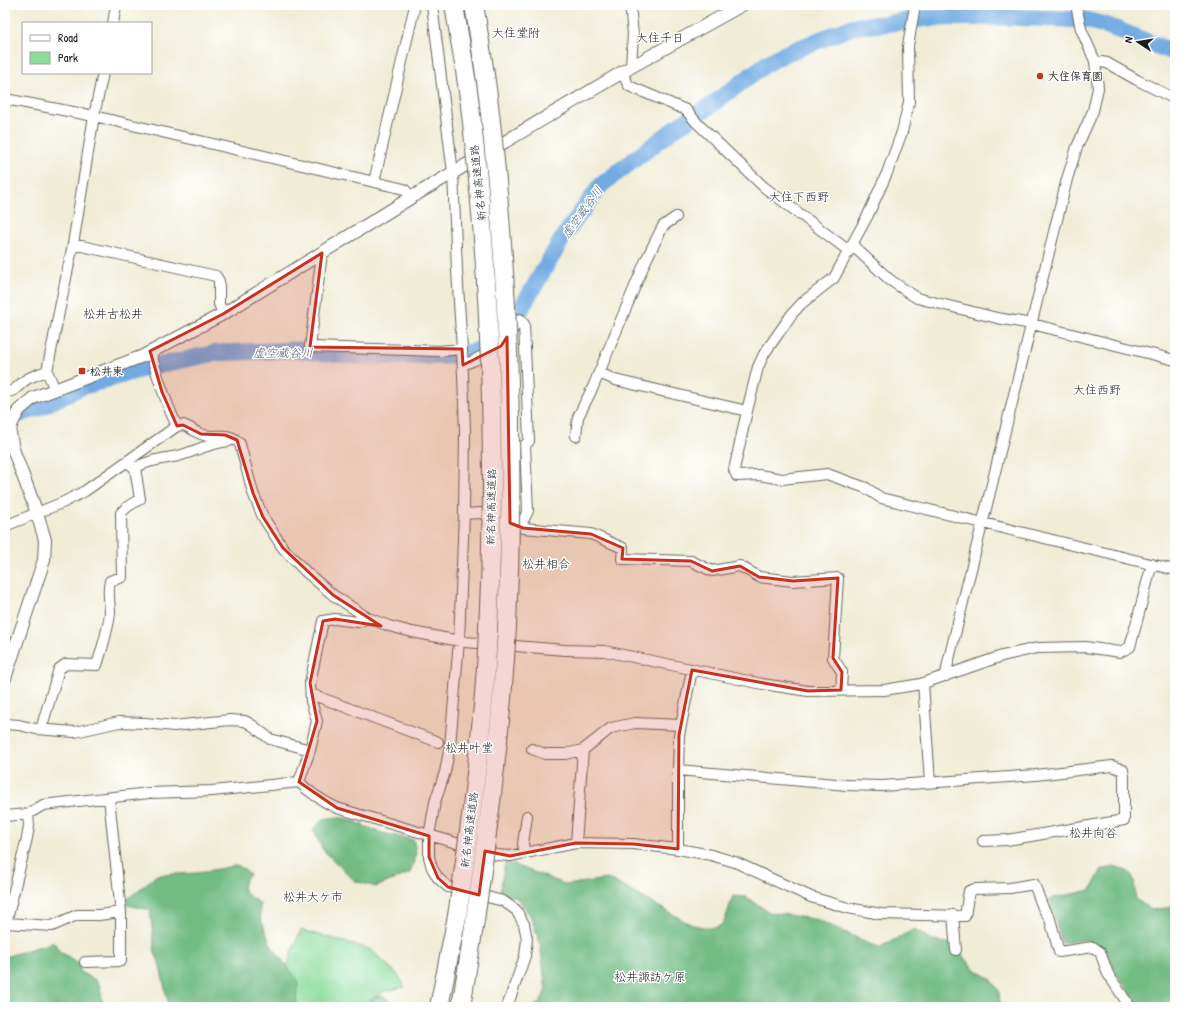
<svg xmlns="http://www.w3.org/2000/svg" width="1180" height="1012" viewBox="0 0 1180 1012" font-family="'Patrick Hand','Klee One',sans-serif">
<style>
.green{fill:#8ddd9c;stroke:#547c5c}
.forest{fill:#72bc84;stroke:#476c50}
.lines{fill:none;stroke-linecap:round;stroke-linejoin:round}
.river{stroke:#72abe2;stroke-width:17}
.minor-casing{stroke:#66655d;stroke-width:12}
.tertiary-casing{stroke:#66655d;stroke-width:14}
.motorway-casing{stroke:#66655d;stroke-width:20}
.minor{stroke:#fff;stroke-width:10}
.tertiary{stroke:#fff;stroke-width:12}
.motorway{stroke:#fff;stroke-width:18}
.motorway-bridge-casing{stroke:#66655d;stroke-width:20;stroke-linecap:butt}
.motorway-bridge{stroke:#fff;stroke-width:18}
.marked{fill:#c8321e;fill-opacity:0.2;stroke:#c8321e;stroke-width:3;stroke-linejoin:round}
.poi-dot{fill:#c8321e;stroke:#fff;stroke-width:1.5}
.labels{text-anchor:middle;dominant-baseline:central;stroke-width:3;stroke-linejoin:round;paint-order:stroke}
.poi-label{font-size:11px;font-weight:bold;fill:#1c1c1c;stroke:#fff;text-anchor:start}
.street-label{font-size:11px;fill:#1c1c1c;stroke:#fff}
.neighbourhood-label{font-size:12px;fill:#1c1c1c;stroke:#fff}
.water-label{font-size:12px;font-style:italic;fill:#435c75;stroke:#fff}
</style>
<rect width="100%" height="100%" fill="#fff"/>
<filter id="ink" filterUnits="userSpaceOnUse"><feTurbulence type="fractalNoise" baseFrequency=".025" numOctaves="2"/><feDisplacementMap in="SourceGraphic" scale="8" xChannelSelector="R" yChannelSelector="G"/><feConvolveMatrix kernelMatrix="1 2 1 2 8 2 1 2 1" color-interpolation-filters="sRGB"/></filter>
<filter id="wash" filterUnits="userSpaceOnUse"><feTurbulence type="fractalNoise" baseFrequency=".012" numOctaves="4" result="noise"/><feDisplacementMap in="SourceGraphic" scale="16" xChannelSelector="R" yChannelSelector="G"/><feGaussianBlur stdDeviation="0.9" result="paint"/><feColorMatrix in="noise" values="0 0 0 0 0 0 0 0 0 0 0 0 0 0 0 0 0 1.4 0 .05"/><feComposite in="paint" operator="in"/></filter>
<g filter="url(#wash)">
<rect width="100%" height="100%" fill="#f0ecd6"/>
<path class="green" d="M 301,930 L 370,949 L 398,975 L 405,987 L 385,991 L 357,1007 L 300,1007 L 296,1001 L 298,981 L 287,968 L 291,953 Z"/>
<path class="forest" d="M 337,817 L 351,820 L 379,832 L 414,840 L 416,855 L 410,873 L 376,887 L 355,881 L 323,850 L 313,830 L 323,819 Z
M 505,861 L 567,885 L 606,879 L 613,881 L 690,924 C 698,926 716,932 723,923 C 727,917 730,903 733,896 L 746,897 L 769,912 L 819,920 L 872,945 L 880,947 L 915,929 L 933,941 L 954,944 L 973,968 L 991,979 L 999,991 L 1000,1007 L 532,1007 L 540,1003 L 546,990 L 540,943 L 530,915 L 516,897 L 500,893 Z
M 238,865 L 250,875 L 245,880 L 243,888 L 246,894 L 260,904 L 260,917 L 271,945 L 298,981 L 296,1001 L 300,1007 L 169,1007 L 159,962 L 155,953 L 150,910 L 128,905 L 125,901 L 157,875 L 198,873 Z
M 1114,866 C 1137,873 1133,877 1136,899 L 1151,910 L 1166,908 L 1175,904 L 1175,1007 L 1139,1007 L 1114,970 L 1104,950 L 1086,940 L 1062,943 L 1049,899 L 1091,890 L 1101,871 Z
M 54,942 L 59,951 L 80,964 L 80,972 L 97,981 L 100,986 L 103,1007 L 5,1007 L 5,957 Z
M 383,996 L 389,1000 L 390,1007 L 357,1007 L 376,997 Z"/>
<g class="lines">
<path class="river" d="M 5,419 L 38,408 L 81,387 L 149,367 L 216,353 L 297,350 L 363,357 L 454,356 L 479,350 L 495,343 L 515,319 L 565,234 L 601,185 L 677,127 L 710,106 L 766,64 L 782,55 L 855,26 L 883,24 L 928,18 L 1008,17 L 1086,20 L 1108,26 L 1175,53"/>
</g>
</g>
<g filter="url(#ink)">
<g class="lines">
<defs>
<path id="minor" d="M 432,5 L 453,173 L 457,270 L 462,349 L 465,431 L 464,514 L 459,641 L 450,746 L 445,772 L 435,802 L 429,836 L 429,857 L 432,868 L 438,878 L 448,887 L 503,901 L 516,910 L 524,924 L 527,939 L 525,956 L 507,1007
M 619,5 L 630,6
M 630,5 L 633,34 L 631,67
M 915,5 L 908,46 L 909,102 L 902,132 L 887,173 L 868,215 L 834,278 L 802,303 L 792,314 L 764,354 L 758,367 L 747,411 L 734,470 L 737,476 L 759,475 L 782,479 L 827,474 L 866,488 L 881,498 L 1175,570
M 113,23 L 116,5
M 1095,61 L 1107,63 L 1137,80 L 1175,99
M 622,73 L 629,86 L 686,110 L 697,123 L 764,187 L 849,251
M 5,99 L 94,116 L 404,189 L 412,197
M 374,182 L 415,5
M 73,244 L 216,276 L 219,281 L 219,304 L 223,314
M 853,246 L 890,280 L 917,298 L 997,318 L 1032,324 L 1175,360
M 322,253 L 310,347 L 440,351 L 462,349
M 463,365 L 475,360 L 501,346 L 520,319 L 524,324 L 529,441 L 525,445 L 528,511 L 520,527
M 600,373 L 615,380 L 747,411
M 55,390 L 47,371 L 73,244 L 94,116 L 103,73
M 5,392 C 16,393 20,382 29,378 C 35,375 41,373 47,371
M 177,426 L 183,425 C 190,427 195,432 201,434 C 216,440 227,429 240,444 L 253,493 L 263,517 L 283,548 L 306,572 L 333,595 L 368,618 L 389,626 L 412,632 L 465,642 L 565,650 L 604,651 L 763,684 L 808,691 L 884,690 L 921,684 L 1002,656 L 1037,648 L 1085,647 L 1120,652 L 1130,647 L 1152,564
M 576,436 L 578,417 L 593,387 L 646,260 L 663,226 L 676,217
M 135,468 C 148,460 163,459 178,456 C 196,451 209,443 229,441
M 464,514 L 480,513 L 523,528 L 591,534 L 623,548 L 622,559 L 691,561 L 712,571 L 740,566 L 759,577 L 793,581 L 838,578 L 833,658 L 842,672 L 841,690
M 5,526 L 64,502 L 85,491 L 177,426 C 165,402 158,377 150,351
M 946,676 L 948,663 L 1067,179 L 1077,147 L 1093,111 L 1098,88 L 1095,61 L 1081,29 L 1076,5
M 923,683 L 930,782
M 311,694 L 438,742
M 5,724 L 19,725 L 36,729 L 75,732 L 119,722 L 145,723 L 174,726 L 230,720 L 245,721 L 252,725 L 270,739 L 310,750
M 41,729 L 59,669 L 66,664 L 97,665 C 101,653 109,625 110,613 C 110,602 107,591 110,581 L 122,577 L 121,513 L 127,507 L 140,499 L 135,468 L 127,462
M 532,749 L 545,754 L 565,754 L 583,750 L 611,728 L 635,723 L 681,725
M 678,770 L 847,785 L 882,786 L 1036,775 L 1112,766 L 1123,770 L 1124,777 L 1124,820 L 1007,840 L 983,841
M 299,782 C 310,793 322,801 337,808 L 497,855 L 510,856 L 576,843 L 633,844 L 678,849 L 711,855 L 735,862 L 811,897 L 848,908 L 881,914 L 965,916 L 969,891 L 975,889 L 1010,888 L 1034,884 L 1043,908 L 1050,919 L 1059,952 L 1093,947 L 1100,952 L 1108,974 L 1130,1007
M 299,782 L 310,750 L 317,721 L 311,701 L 310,683 L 323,621 L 335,619 L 358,622 L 368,618
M 28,814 L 29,826 L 27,838 L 6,923 L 52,926 L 77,915 L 99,915 L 121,912
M 5,816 L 28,814 L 43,805 L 149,793 L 212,791 L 299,782
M 576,843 L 583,750
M 678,849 L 678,770 L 679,735 L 692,670
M 525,853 L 523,844 L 527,816
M 953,915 L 956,950
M 85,962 L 121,961 L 121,912 L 109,798"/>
<path id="tertiary" d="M 5,678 L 44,560 L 45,540 L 37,513 L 13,449 L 10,433 L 11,425 L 19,410 L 33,398 L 143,356 L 223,314 L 412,197 L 631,67 L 742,5"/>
<path id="motorway" d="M 439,1007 L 457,916
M 461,1007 L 475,920"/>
</defs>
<use href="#minor" class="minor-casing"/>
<use href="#tertiary" class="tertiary-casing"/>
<use href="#motorway" class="motorway-casing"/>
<use href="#minor" class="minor"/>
<use href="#tertiary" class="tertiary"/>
<use href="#motorway" class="motorway"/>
<defs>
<path id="motorway-bridge" d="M 454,5 C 460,41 467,78 471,114 C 492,292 497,472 487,651 C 482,740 470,829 457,916
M 474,5 C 479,35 484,66 488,96 C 509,272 515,450 507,626 C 502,725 489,823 475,920"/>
</defs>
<use href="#motorway-bridge" class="motorway-bridge-casing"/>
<use href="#motorway-bridge" class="motorway-bridge"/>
</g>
</g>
<path class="marked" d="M 322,253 L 310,347 L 462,349 L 463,365 L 501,346 L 507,337 L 510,523 L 523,528 L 591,534 L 623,548 L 622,559 L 691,561 L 712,571 L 740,566 L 759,577 L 793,581 L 838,578 L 833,658 L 842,672 L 841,690 L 808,691 L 692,670 L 679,735 L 678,849 L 633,844 L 576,843 L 510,856 L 485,851 L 479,895 L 448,887 L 438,878 L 429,857 L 429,836 L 337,808 L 299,782 L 317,721 L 310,683 L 323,621 L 335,619 L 381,626 L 333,595 L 283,548 L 263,517 L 253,493 L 237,440 L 225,435 L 201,434 L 183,425 L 177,426 L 162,392 L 150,351 L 223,314 Z"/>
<g class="poi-dot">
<circle cx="1040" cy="76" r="4"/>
<rect x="78" y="367" width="8" height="8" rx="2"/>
</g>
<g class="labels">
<g class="poi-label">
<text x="1048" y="76">大住保育園</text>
<text x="90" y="371">松井東</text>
</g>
<g class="street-label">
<text transform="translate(478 183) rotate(-96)">新名神高速道路</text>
<text transform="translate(491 507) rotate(-89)">新名神高速道路</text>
<text transform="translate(469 830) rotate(-83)">新名神高速道路</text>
</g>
<g class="neighbourhood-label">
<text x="516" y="32">大住堂附</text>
<text x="660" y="37">大住千日</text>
<text x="799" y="196">大住下西野</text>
<text x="113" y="313">松井古松井</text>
<text x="1097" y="389">大住西野</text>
<text x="546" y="563">松井相合</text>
<text x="469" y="747">松井叶堂</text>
<text x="1093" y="832">松井向谷</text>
<text x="313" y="896">松井大ケ市</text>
<text x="650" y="976">松井諏訪ケ原</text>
</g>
<g class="water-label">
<text transform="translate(582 212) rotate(-54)">虚空蔵谷川</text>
<text x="283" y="352">虚空蔵谷川</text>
</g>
</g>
<rect width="1180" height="1012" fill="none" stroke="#fff" stroke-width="20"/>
<rect x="22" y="22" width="130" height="52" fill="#ffffff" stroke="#a4a4a4"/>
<rect x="30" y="35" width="20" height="6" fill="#ffffff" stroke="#a4a4a4"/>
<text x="58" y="42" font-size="12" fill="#1c1c1c">Road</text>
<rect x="30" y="52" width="20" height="12" fill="#8ddd9c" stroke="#a4a4a4"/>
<text x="58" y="62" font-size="12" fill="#1c1c1c">Park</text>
<g transform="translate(1138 42) rotate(282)" stroke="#ffffff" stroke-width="3" paint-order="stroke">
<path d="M0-3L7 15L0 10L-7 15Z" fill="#1c1c1c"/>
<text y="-6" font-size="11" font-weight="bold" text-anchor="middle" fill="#1c1c1c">N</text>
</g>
</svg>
